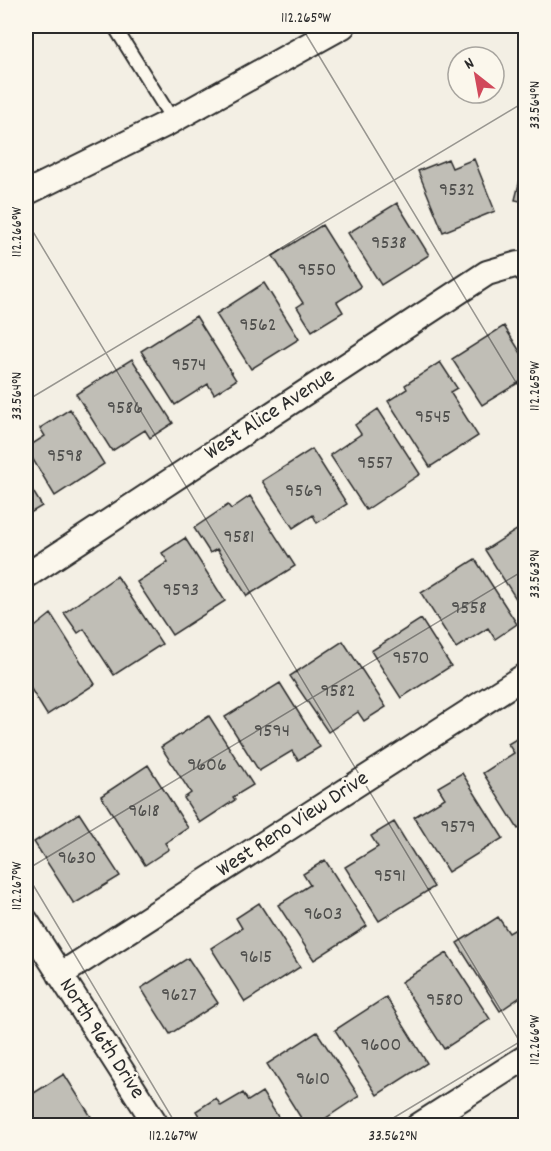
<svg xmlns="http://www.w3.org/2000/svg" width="551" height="1151" viewBox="0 0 551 1151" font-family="Dekko,sans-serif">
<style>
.building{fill:#c0beb6;stroke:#2b2b2b;stroke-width:1.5}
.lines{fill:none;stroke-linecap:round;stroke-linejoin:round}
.service-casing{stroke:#2b2b2b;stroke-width:16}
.minor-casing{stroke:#2b2b2b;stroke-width:28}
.service{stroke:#fbf7ec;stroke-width:12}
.minor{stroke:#fbf7ec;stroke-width:24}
.ticks{fill:none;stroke:#2b2b2b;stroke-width:1.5;stroke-opacity:0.45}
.labels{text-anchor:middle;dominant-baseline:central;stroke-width:5;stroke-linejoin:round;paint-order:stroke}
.number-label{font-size:20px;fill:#50504e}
.street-label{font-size:22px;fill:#2b2b2b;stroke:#fbf7ec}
.neatline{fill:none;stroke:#2b2b2b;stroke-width:2}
.ticks-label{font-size:15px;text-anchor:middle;fill:#2b2b2b}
</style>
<rect width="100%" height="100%" fill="#f3efe4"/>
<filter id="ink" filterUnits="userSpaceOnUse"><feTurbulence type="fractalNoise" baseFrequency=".0167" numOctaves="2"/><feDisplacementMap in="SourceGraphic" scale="12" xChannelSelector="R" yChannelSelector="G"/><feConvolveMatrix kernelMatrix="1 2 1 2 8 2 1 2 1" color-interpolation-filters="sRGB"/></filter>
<g filter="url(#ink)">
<path class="building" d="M 526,155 L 526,202 L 515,200 Z
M 448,159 L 452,168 L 474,159 L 495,211 L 443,232 L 418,171 Z
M 397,203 L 429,255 L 381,285 L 348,233 Z
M 322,225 L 361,287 L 337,302 L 343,312 L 312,331 L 297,307 L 303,303 L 273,256 Z
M 264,283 L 299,339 L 251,369 L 216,314 Z
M 196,316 L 236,380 L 214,394 L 208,384 L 175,405 L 141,351 Z
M 504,326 L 526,361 L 526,378 L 482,405 L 452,359 Z
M 132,359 L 173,423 L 150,438 L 145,430 L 112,451 L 76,394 Z
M 440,362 L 457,388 L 450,392 L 478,436 L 430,467 L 388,401 L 407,389 L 405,385 Z
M 70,409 L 104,464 L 55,496 L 26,448 L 45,436 L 40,428 Z
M 378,409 L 420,474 L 366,510 L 330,455 L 361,434 L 355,425 Z
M 312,449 L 347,504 L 317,523 L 313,515 L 293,528 L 262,481 Z
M 26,480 L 42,506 L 27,515 L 26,513 Z
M 250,496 L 295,566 L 247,596 L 217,549 L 210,553 L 194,528 L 228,505 L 231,509 Z
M 526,524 L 526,601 L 520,605 L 485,550 Z
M 185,538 L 225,601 L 172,635 L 137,582 L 168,562 L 162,553 Z
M 475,559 L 517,624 L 495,639 L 488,628 L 456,648 L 421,593 Z
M 117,576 L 162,644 L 114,675 L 84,629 L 78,633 L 64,613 Z
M 51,614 L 95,684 L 47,715 L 26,681 L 26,634 Z
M 421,619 L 451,666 L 401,698 L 371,651 Z
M 343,641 L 386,707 L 364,721 L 358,712 L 328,732 L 290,676 Z
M 280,683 L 320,747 L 298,760 L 292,751 L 259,771 L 225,717 Z
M 209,716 L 253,785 L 233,797 L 235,800 L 200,823 L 184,798 L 191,793 L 161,747 Z
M 526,733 L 526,824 L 518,829 L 483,773 L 514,753 L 508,744 Z
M 148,765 L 188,828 L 165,843 L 169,849 L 145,865 L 101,796 Z
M 462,773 L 503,838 L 448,872 L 414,817 L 445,798 L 438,787 Z
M 79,813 L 120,876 L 74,904 L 34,842 Z
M 394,822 L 434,887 L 379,921 L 345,867 L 378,847 L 371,836 Z
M 325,860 L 367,926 L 314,960 L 278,905 L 310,885 L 303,874 Z
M 259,903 L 300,967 L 245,1002 L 211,948 L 242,928 L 236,918 Z
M 498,917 L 509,933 L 521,926 L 526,933 L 526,993 L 500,1011 L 457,943 Z
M 447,953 L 490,1019 L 444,1049 L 401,982 Z
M 188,958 L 218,1003 L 170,1034 L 141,988 Z
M 386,997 L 427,1063 L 377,1095 L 335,1030 Z
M 317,1032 L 359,1096 L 314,1126 L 306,1126 L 267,1064 Z
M 64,1074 L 97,1126 L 26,1126 L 26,1098 Z
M 262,1092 L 284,1126 L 205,1126 L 196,1111 L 216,1098 L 221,1106 L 243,1093 L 248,1101 Z"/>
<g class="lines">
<defs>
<path id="service" d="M 114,26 L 172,119"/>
<path id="minor" d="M 26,193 L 168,123 L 343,26
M 26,576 L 487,273 L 518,264 L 526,270
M 26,921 L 157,1126
M 60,975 L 526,675
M 418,1126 L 526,1057"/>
</defs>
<use href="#service" class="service-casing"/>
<use href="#minor" class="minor-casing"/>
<use href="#service" class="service"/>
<use href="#minor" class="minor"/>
</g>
</g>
<path class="ticks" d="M 301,26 L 526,399M 26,220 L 526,1052M 26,401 L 526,101M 26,870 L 526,569M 26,873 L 177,1126M 380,1126 L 526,1038"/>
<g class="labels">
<g class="number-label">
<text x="457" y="191">9532</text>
<text x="389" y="244">9538</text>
<text x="317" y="271">9550</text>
<text x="258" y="326">9562</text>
<text x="189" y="366">9574</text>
<text x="125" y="409">9586</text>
<text x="433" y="418">9545</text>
<text x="65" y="457">9598</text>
<text x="375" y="464">9557</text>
<text x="304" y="492">9569</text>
<text x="239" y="538">9581</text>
<text x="181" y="591">9593</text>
<text x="469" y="609">9558</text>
<text x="411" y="659">9570</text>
<text x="338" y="692">9582</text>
<text x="272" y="732">9594</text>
<text x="207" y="766">9606</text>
<text x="144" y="812">9618</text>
<text x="458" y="828">9579</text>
<text x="77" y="859">9630</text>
<text x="390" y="877">9591</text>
<text x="323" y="915">9603</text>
<text x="256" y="958">9615</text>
<text x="179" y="996">9627</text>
<text x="445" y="1001">9580</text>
<text x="381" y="1046">9600</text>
<text x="313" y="1080">9610</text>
</g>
<g class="street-label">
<text transform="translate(270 415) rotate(-33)">West Alice Avenue</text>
<text transform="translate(293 825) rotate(-33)">West Reno View Drive</text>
<text transform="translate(101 1039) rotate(57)">North 96th Drive</text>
</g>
</g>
<rect width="551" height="1151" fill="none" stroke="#fbf7ec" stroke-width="66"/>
<g transform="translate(476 75) rotate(329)"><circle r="28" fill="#fbf7ec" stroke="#a8a59f" stroke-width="1.5"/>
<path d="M0-4.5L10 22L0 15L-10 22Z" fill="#d1495b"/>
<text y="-9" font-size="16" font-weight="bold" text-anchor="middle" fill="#2b2b2b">N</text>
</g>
<rect x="33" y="33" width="485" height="1085" class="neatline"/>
<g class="ticks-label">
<text x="306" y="22">112.265°W</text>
<text transform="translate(534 105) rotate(-90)" y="5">33.564°N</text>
<text transform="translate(16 232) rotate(-90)" y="5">112.266°W</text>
<text transform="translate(534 386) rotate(-90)" y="5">112.265°W</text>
<text transform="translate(16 396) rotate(-90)" y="5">33.564°N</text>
<text transform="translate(534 574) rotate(-90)" y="5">33.563°N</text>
<text transform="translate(16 886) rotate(-90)" y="5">112.267°W</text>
<text transform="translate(534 1040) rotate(-90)" y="5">112.266°W</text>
<text x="173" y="1140">112.267°W</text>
<text x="393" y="1140">33.562°N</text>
</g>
</svg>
